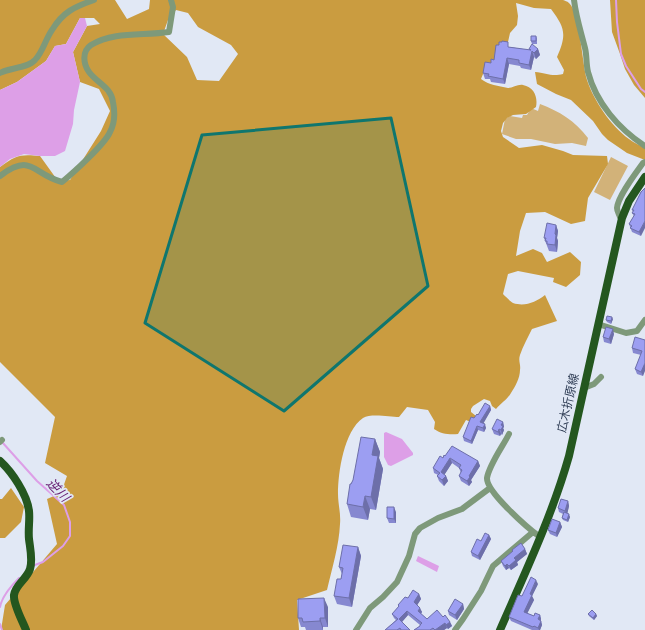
<svg xmlns="http://www.w3.org/2000/svg" width="645" height="630" viewBox="0 0 645 630" font-family="'Fira Sans','Noto Sans JP',sans-serif">
<style>
.green{fill:#d2b279}
.forest{fill:#ca9c40;fill-rule:evenodd}
.water{fill:#dd9fe7}
.lines{fill:none;stroke-linecap:round;stroke-linejoin:round}
.stream{stroke:#dd9fe7;stroke-width:2}
.minor{stroke:#7e997a;stroke-width:6}
.major{stroke:#24571f;stroke-width:8}
.wall{fill:#8688d0}
.shaded-wall{fill:#6d6fa9}
.building{fill:#9c9ef2;stroke:#6d6fa9}
.marked{fill:#0f766e;fill-opacity:0.2;stroke:#0f766e;stroke-width:3;stroke-linejoin:round}
.labels{text-anchor:middle;dominant-baseline:central;stroke-width:3.5;stroke-linejoin:round;paint-order:stroke}
.street-label{font-size:12px;fill:#2e3c54;stroke:#e1e8f5}
.water-label{font-size:13px;font-style:italic;fill:#651a70;stroke:#e1e8f5}
</style>
<rect width="100%" height="100%" fill="#e1e8f5"/>
<path class="green" d="M 540,104 C 559,111 575,121 588,138 L 586,146 L 572,143 L 555,144 L 531,139 L 516,139 L 502,134 L 505,119 L 510,116 L 522,118 L 523,115 L 527,115 L 531,108 L 538,111 Z
M 611,157 L 628,166 L 610,200 L 594,192 Z"/>
<path class="forest" d="M 0,0 L 115,0 L 127,19 L 149,9 L 150,0 L 563,0 C 565,1 567,1 569,3 C 580,12 582,64 587,80 C 594,101 611,126 629,139 C 634,143 640,145 645,148 L 645,160 L 627,153 L 608,140 L 602,134 L 593,121 L 571,100 L 556,94 L 537,84 L 535,72 C 546,73 552,77 563,74 L 564,70 L 557,57 C 567,34 565,28 551,9 L 534,8 L 516,3 L 518,16 L 517,25 L 510,33 L 508,42 L 492,64 L 485,69 L 481,79 C 489,85 498,86 508,88 C 513,88 518,84 523,85 C 534,87 538,97 536,107 L 526,114 L 513,115 L 507,118 L 503,123 L 501,131 L 503,137 L 519,148 L 542,145 L 563,151 L 573,155 L 607,156 L 608,164 L 588,198 L 585,221 L 571,224 L 545,212 L 526,213 L 520,231 L 516,256 L 533,249 L 542,253 L 547,262 L 570,252 L 581,262 L 580,275 L 566,287 L 553,282 L 554,278 L 518,271 L 508,274 L 503,294 C 506,297 510,301 513,303 C 525,307 536,302 545,295 L 557,321 L 532,329 C 528,337 523,346 520,355 C 518,361 521,365 520,370 C 520,378 515,387 511,393 C 507,400 501,403 496,409 L 492,406 L 490,401 L 484,399 L 473,406 L 471,409 L 471,412 L 476,416 L 474,420 L 471,422 L 466,420 L 458,434 C 450,435 441,434 434,429 L 435,422 L 428,410 L 407,407 L 399,417 C 390,417 371,413 363,418 C 344,431 338,472 338,494 C 338,504 341,514 340,524 C 339,546 332,568 327,590 L 297,600 L 299,630 L 1,630 L 5,605 L 57,544 L 47,499 L 61,493 L 67,476 L 45,463 L 55,417 L 0,362 L 0,167 C 16,155 21,154 40,156 L 58,181 L 70,180 L 101,131 L 110,111 L 99,89 L 80,82 L 73,52 L 87,26 L 100,24 L 94,18 L 80,18 L 66,44 L 55,46 L 46,61 L 17,82 L 0,90 ZM 176,10 L 188,13 L 198,27 L 231,45 L 238,54 L 219,81 L 197,80 L 187,57 L 163,34 L 168,20 Z
M 610,0 L 645,0 L 645,98 L 634,85 L 625,69 L 620,54 L 612,32 Z
M 11,488 L 24,507 L 21,522 L 5,538 L 0,538 L 0,499 L 2,499 Z"/>
<path class="water" d="M 80,18 L 85,18 L 87,26 L 73,52 L 80,82 L 74,110 L 73,124 L 65,151 L 55,156 L 40,156 L 24,154 L 10,159 L 0,167 L 0,90 L 17,82 L 46,61 L 55,46 L 66,44 Z
M 386,432 L 402,439 L 413,453 L 413,455 L 391,466 L 388,465 L 384,457 L 384,433 Z
M 418,556 L 439,566 L 437,572 L 416,561 Z"/>
<g class="lines">
<path class="stream" d="M 616,0 L 617,22 L 621,54 L 626,66 L 641,89 L 645,92
M 2,442 L 37,481 L 64,505 L 70,522 L 70,536 L 63,546 L 43,562 L 32,566
M 0,607 C 2,596 11,586 19,578
M 0,624 L 2,630"/>
<path class="minor" d="M 574,0 C 576,17 581,32 585,48 C 587,56 586,64 588,72 C 596,103 619,129 645,146
M 0,73 C 9,68 28,68 35,60 C 43,52 45,40 52,30 C 63,12 74,7 94,0
M 0,176 C 32,152 32,174 62,182 C 73,173 105,144 110,132 C 115,123 115,112 113,102 C 111,87 97,83 89,72 C 83,64 82,51 91,45 C 114,31 143,36 169,32 L 173,7 L 171,0
M 622,218 L 620,217 C 619,214 617,211 617,208 C 618,196 636,173 643,163 L 645,162
M 598,324 L 626,333 L 637,331 L 645,320
M 584,388 L 594,384 L 601,377
M 509,434 C 503,446 489,465 487,478 C 486,492 529,529 540,537
M 0,442 L 2,440
M 356,630 L 370,608 L 383,597 L 397,582 L 409,556 L 415,534 L 420,528 L 438,518 L 462,509 L 490,488
M 455,630 L 463,619 L 481,591 L 493,566 L 533,532"/>
<path class="major" d="M 0,461 C 12,472 27,494 29,511 C 30,520 28,529 29,539 C 30,548 33,560 30,569 C 27,579 15,585 14,595 C 13,604 23,622 26,630
M 500,630 C 525,573 552,516 569,456 L 622,218 L 629,201 L 645,177"/>
</g>
<path class="wall" d="M 536,36 L 537,38 L 537,44 L 532,44 L 531,41 Z
M 510,47 L 529,50 L 529,49 L 538,49 L 540,55 L 536,59 L 534,57 L 531,70 L 521,68 L 520,66 L 509,64 L 505,84 L 491,82 L 490,79 L 485,79 L 483,73 L 491,63 L 494,60 Z
M 641,192 L 641,236 L 632,232 L 629,224 L 634,216 L 632,213 L 633,211 L 632,210 Z
M 556,225 L 558,231 L 557,238 L 558,241 L 557,252 L 549,251 L 544,238 Z
M 613,319 L 611,324 L 607,322 L 606,320 Z
M 614,334 L 611,344 L 604,342 L 603,337 Z
M 645,340 L 643,376 L 637,374 L 635,369 L 641,355 L 633,353 L 632,348 Z
M 490,406 L 491,410 L 483,423 L 486,428 L 484,432 L 478,430 L 472,444 L 464,441 L 463,437 L 474,418 Z
M 503,422 L 504,427 L 503,428 L 504,430 L 502,435 L 501,434 L 500,436 L 494,434 L 492,429 Z
M 375,439 L 380,452 L 379,458 L 383,469 L 376,510 L 370,509 L 368,520 L 351,517 L 347,504 L 351,484 Z
M 443,458 L 478,461 L 480,466 L 471,480 L 472,482 L 469,486 L 461,481 L 459,476 L 461,473 L 459,468 L 452,463 L 444,475 L 446,476 L 448,481 L 444,486 L 439,481 L 437,476 L 438,475 L 434,473 L 433,468 Z
M 568,501 L 569,506 L 567,514 L 570,517 L 568,522 L 563,520 L 562,518 L 563,514 L 559,512 L 558,508 Z
M 396,512 L 396,523 L 389,523 L 387,518 Z
M 560,522 L 562,527 L 557,537 L 550,534 L 548,530 Z
M 489,535 L 491,539 L 480,560 L 472,556 L 471,552 L 481,541 Z
M 358,547 L 361,556 L 352,607 L 337,604 L 334,596 L 341,579 L 342,574 L 339,567 Z
M 525,549 L 527,554 L 517,562 L 518,565 L 511,570 L 509,568 L 506,570 L 503,566 L 501,561 L 513,552 L 512,550 Z
M 538,584 L 532,596 L 534,600 L 527,613 L 534,616 L 540,615 L 541,619 L 541,621 L 542,625 L 540,630 L 532,630 L 511,621 L 509,617 L 522,596 Z
M 419,594 L 421,599 L 417,605 L 422,612 L 421,614 L 427,619 L 443,617 L 450,622 L 452,626 L 448,629 L 447,628 L 444,630 L 414,630 L 420,626 L 420,625 L 408,615 L 402,622 L 410,630 L 385,630 L 396,620 L 394,618 L 392,614 L 399,607 L 398,605 L 408,598 Z
M 463,604 L 464,609 L 457,620 L 449,615 L 448,611 Z
M 328,607 L 328,627 L 323,627 L 323,630 L 306,630 L 305,627 L 301,627 L 298,618 Z
M 588,614 L 596,614 L 597,616 L 594,620 L 589,616 Z"/>
<path class="shaded-wall" d="M 538,49 L 540,55 L 536,59 L 534,53 Z
M 532,51 L 534,57 L 531,70 L 529,65 Z
M 507,58 L 509,64 L 505,84 L 503,79 Z
M 645,221 L 645,228 L 641,236 L 639,232 Z
M 556,225 L 558,231 L 557,238 L 558,241 L 557,252 L 555,245 L 555,234 Z
M 612,317 L 613,319 L 611,324 L 611,321 Z
M 613,329 L 614,334 L 611,344 L 609,339 Z
M 645,363 L 645,371 L 643,376 L 641,372 Z
M 490,406 L 491,410 L 482,426 L 480,422 Z
M 503,422 L 504,427 L 503,428 L 504,430 L 502,435 L 501,430 L 501,425 Z
M 485,424 L 486,428 L 484,432 L 483,428 Z
M 477,426 L 478,430 L 472,444 L 471,441 Z
M 499,429 L 501,434 L 500,436 L 498,432 Z
M 375,439 L 380,452 L 379,458 L 383,469 L 376,510 L 371,497 L 372,455 Z
M 450,458 L 452,463 L 443,477 L 441,472 Z
M 478,461 L 480,466 L 471,480 L 472,482 L 469,486 L 467,481 L 469,476 Z
M 446,476 L 448,481 L 444,486 L 442,480 Z
M 365,496 L 370,509 L 368,520 L 363,507 Z
M 568,501 L 569,506 L 567,515 L 565,511 Z
M 394,507 L 396,512 L 396,523 L 394,519 Z
M 569,514 L 570,517 L 568,522 L 567,520 Z
M 560,522 L 562,527 L 557,537 L 556,533 Z
M 489,535 L 491,539 L 480,560 L 478,556 Z
M 358,547 L 361,556 L 352,607 L 349,598 Z
M 525,549 L 527,554 L 517,562 L 518,565 L 511,570 L 509,566 L 514,558 Z
M 507,564 L 509,568 L 506,570 L 505,566 Z
M 536,580 L 538,584 L 532,596 L 534,600 L 526,616 L 524,612 L 530,594 Z
M 419,594 L 421,599 L 416,607 L 414,602 Z
M 324,598 L 328,607 L 328,627 L 325,618 Z
M 463,604 L 464,609 L 457,620 L 455,615 Z
M 420,608 L 422,612 L 419,616 L 418,611 Z
M 407,611 L 408,615 L 401,623 L 399,619 Z
M 596,614 L 597,616 L 594,620 L 593,618 Z
M 540,615 L 541,619 L 539,624 L 538,619 Z
M 320,618 L 323,627 L 323,630 L 320,621 Z
M 541,621 L 542,625 L 540,630 L 539,630 L 538,628 Z
M 450,622 L 452,626 L 448,629 L 446,625 Z
M 445,623 L 447,628 L 444,630 L 435,630 Z"/>
<path class="building" d="M 531,36 L 536,36 L 536,41 L 531,41 Z
M 502,41 L 508,42 L 508,47 L 531,50 L 529,49 L 532,44 L 538,49 L 534,53 L 532,51 L 529,65 L 519,63 L 519,60 L 507,58 L 503,79 L 488,76 L 489,74 L 483,73 L 485,62 L 491,63 L 491,59 L 494,60 L 496,45 L 499,45 L 499,42 L 502,42 Z
M 645,188 L 645,221 L 639,232 L 630,228 L 632,226 L 629,224 L 635,214 L 632,213 L 634,210 L 632,210 L 641,192 Z
M 547,223 L 556,225 L 555,234 L 556,235 L 555,245 L 547,244 L 547,241 L 545,241 L 546,238 L 544,238 Z
M 607,316 L 612,317 L 611,321 L 606,320 Z
M 606,327 L 613,329 L 609,339 L 603,337 Z
M 635,337 L 645,340 L 645,363 L 641,372 L 635,369 L 642,351 L 632,348 Z
M 485,403 L 490,406 L 480,422 L 485,424 L 483,428 L 477,426 L 471,441 L 463,437 L 471,417 L 474,418 L 477,414 L 478,415 Z
M 497,419 L 503,422 L 501,425 L 503,426 L 501,430 L 499,429 L 498,432 L 492,429 Z
M 361,437 L 375,439 L 372,455 L 378,456 L 371,497 L 365,496 L 363,507 L 347,504 L 350,484 L 351,484 L 353,480 Z
M 452,446 L 478,461 L 469,476 L 470,477 L 467,481 L 459,476 L 462,470 L 459,468 L 461,465 L 450,458 L 441,472 L 446,476 L 442,480 L 437,476 L 440,473 L 433,468 L 440,456 L 443,458 L 444,455 L 445,456 Z
M 561,499 L 568,501 L 565,511 L 558,508 Z
M 387,507 L 394,507 L 394,519 L 387,518 Z
M 564,512 L 569,514 L 567,520 L 562,518 Z
M 552,519 L 560,522 L 556,533 L 548,530 Z
M 485,533 L 489,535 L 478,556 L 471,552 L 477,539 L 481,541 Z
M 521,543 L 525,549 L 514,558 L 516,560 L 509,566 L 507,564 L 505,566 L 501,561 L 513,551 L 512,550 Z
M 343,545 L 358,547 L 349,598 L 334,596 L 337,579 L 341,579 L 343,568 L 339,567 Z
M 531,577 L 536,580 L 530,594 L 532,595 L 524,612 L 534,616 L 535,613 L 540,615 L 538,619 L 541,621 L 538,628 L 534,626 L 533,627 L 509,617 L 518,595 L 522,596 Z
M 413,590 L 419,594 L 414,602 L 420,608 L 418,611 L 427,619 L 437,610 L 443,617 L 445,615 L 450,622 L 446,625 L 445,623 L 435,630 L 433,628 L 430,630 L 414,630 L 420,626 L 420,625 L 422,623 L 407,611 L 399,619 L 410,630 L 401,630 L 400,628 L 397,630 L 385,630 L 398,619 L 392,614 L 399,606 L 398,605 L 405,597 L 408,598 Z
M 324,598 L 325,618 L 320,618 L 320,621 L 303,622 L 302,618 L 298,618 L 298,599 Z
M 455,599 L 463,604 L 455,615 L 448,611 Z
M 592,610 L 596,614 L 593,618 L 588,614 Z"/>
<path class="marked" d="M 391,118 L 428,286 L 284,411 L 145,323 L 202,135 Z"/>
<g class="labels">
<g class="street-label">
<text transform="translate(568 403) rotate(-77)">広木折原線</text>
</g>
<g class="water-label">
<text transform="translate(58 490) rotate(46)">逆川</text>
</g>
</g>
</svg>
